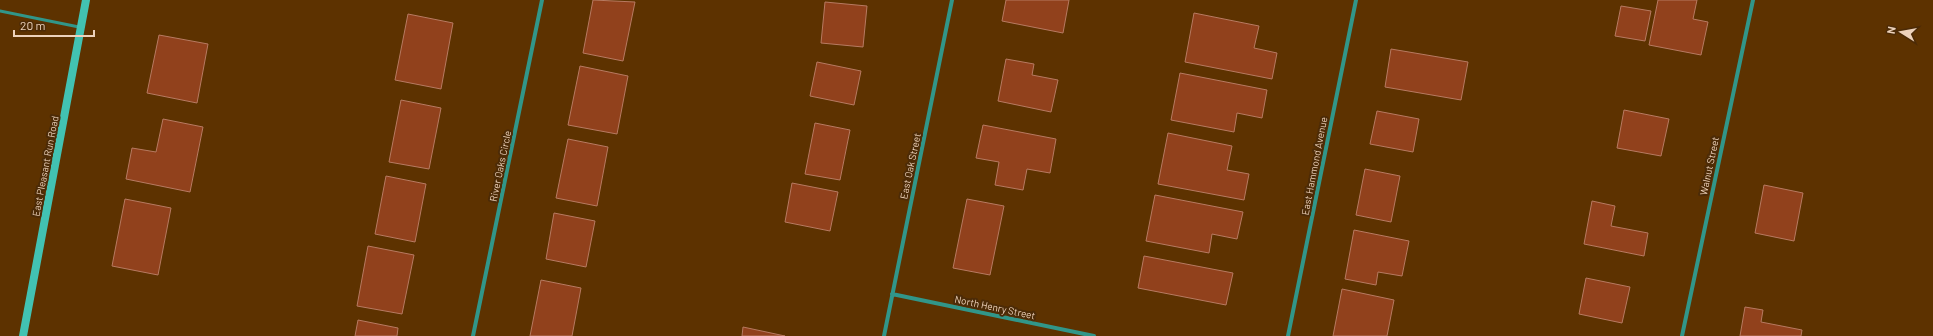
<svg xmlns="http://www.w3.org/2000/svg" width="1933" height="336" viewBox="0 0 1933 336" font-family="Barlow,sans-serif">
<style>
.building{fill:#91411c;stroke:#b77a61}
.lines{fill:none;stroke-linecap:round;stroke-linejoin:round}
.lane{stroke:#319689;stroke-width:3}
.street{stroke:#319689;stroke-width:4}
.secondary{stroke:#42c2b2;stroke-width:8}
.labels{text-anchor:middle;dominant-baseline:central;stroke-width:4;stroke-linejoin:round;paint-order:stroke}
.street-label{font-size:10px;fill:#edd2bb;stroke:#4c2b07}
</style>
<rect width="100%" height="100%" fill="#5d3200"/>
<path class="building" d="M 593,0 L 635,2 L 623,61 L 583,53 Z
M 1006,0 L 1069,0 L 1063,33 L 1002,21 Z
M 1658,0 L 1697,0 L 1693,19 L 1708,22 L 1701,55 L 1649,45 Z
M 825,2 L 867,6 L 863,47 L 821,43 Z
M 1621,6 L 1651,11 L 1645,41 L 1615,36 Z
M 1194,13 L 1259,26 L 1254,48 L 1277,53 L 1272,79 L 1185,62 Z
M 408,14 L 453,23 L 441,89 L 395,80 Z
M 159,35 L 208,44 L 197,103 L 147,93 Z
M 1391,49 L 1468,62 L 1461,100 L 1385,87 Z
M 1006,59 L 1034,64 L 1032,75 L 1058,80 L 1051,112 L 998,101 Z
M 817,62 L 861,71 L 854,105 L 810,96 Z
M 580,66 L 628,76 L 617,134 L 568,125 Z
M 1180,73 L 1267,90 L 1262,118 L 1237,113 L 1234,132 L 1171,120 Z
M 401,100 L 441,108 L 429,169 L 389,162 Z
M 1624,110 L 1669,119 L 1661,156 L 1617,148 Z
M 1377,111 L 1419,119 L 1413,152 L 1370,144 Z
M 163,119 L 203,127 L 190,192 L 126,179 L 132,148 L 156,152 Z
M 815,123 L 850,130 L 840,180 L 805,174 Z
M 983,125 L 1056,139 L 1050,173 L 1027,169 L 1023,190 L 995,185 L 999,162 L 976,158 Z
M 1168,133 L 1232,146 L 1227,170 L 1249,174 L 1244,200 L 1158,184 Z
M 568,139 L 608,147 L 597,206 L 556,198 Z
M 1365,169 L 1400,176 L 1391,222 L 1356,215 Z
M 386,176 L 426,184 L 415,242 L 375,234 Z
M 792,183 L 838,192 L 830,231 L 785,222 Z
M 1764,185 L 1803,193 L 1794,241 L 1755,233 Z
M 1155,195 L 1243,212 L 1237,239 L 1212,234 L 1209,253 L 1146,241 Z
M 125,199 L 171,208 L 158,275 L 112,266 Z
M 967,199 L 1004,206 L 990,275 L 953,268 Z
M 1592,201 L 1615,206 L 1611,226 L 1648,233 L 1644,256 L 1584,244 Z
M 554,213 L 595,221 L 586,267 L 546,259 Z
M 1354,230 L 1409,241 L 1402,276 L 1378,272 L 1376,285 L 1345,279 Z
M 368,246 L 414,255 L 402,314 L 357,306 Z
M 1144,256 L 1233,273 L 1226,305 L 1138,288 Z
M 1586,278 L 1630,287 L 1622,323 L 1579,314 Z
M 541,280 L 581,288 L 572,336 L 530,336 Z
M 1342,289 L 1394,300 L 1387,336 L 1333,336 Z
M 1745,307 L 1763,310 L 1761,322 L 1802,330 L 1801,336 L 1740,336 Z
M 358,320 L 398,328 L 397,336 L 355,336 Z
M 743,327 L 785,336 L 742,336 Z"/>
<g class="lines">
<path class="lane" d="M 0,11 L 79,27"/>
<path class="street" d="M 892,294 L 1094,336
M 473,336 L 542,0
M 884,336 L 952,0
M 1288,336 L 1356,0
M 1682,336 L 1753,0"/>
<path class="secondary" d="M 23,336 L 86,0"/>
</g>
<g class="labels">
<g class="street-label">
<text transform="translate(45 166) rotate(-79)">East Pleasant Run Road</text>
<text transform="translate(500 166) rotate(-78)">River Oaks Circle</text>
<text transform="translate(910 166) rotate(-78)">East Oak Street</text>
<text transform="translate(1314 166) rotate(-79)">East Hammond Avenue</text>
<text transform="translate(1709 166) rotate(-78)">Walnut Street</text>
<text transform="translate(995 307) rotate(12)">North Henry Street</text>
</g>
</g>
<g transform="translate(1901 32) rotate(281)" stroke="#4c2b07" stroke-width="3" paint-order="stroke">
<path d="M0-3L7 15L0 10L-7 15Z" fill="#edd2bb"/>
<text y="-6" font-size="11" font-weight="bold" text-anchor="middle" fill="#edd2bb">N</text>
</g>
<path d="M14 30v6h80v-6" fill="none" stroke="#edd2bb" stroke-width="2"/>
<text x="20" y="30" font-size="12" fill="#edd2bb" stroke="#4c2b07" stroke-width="3" paint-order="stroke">20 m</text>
</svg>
